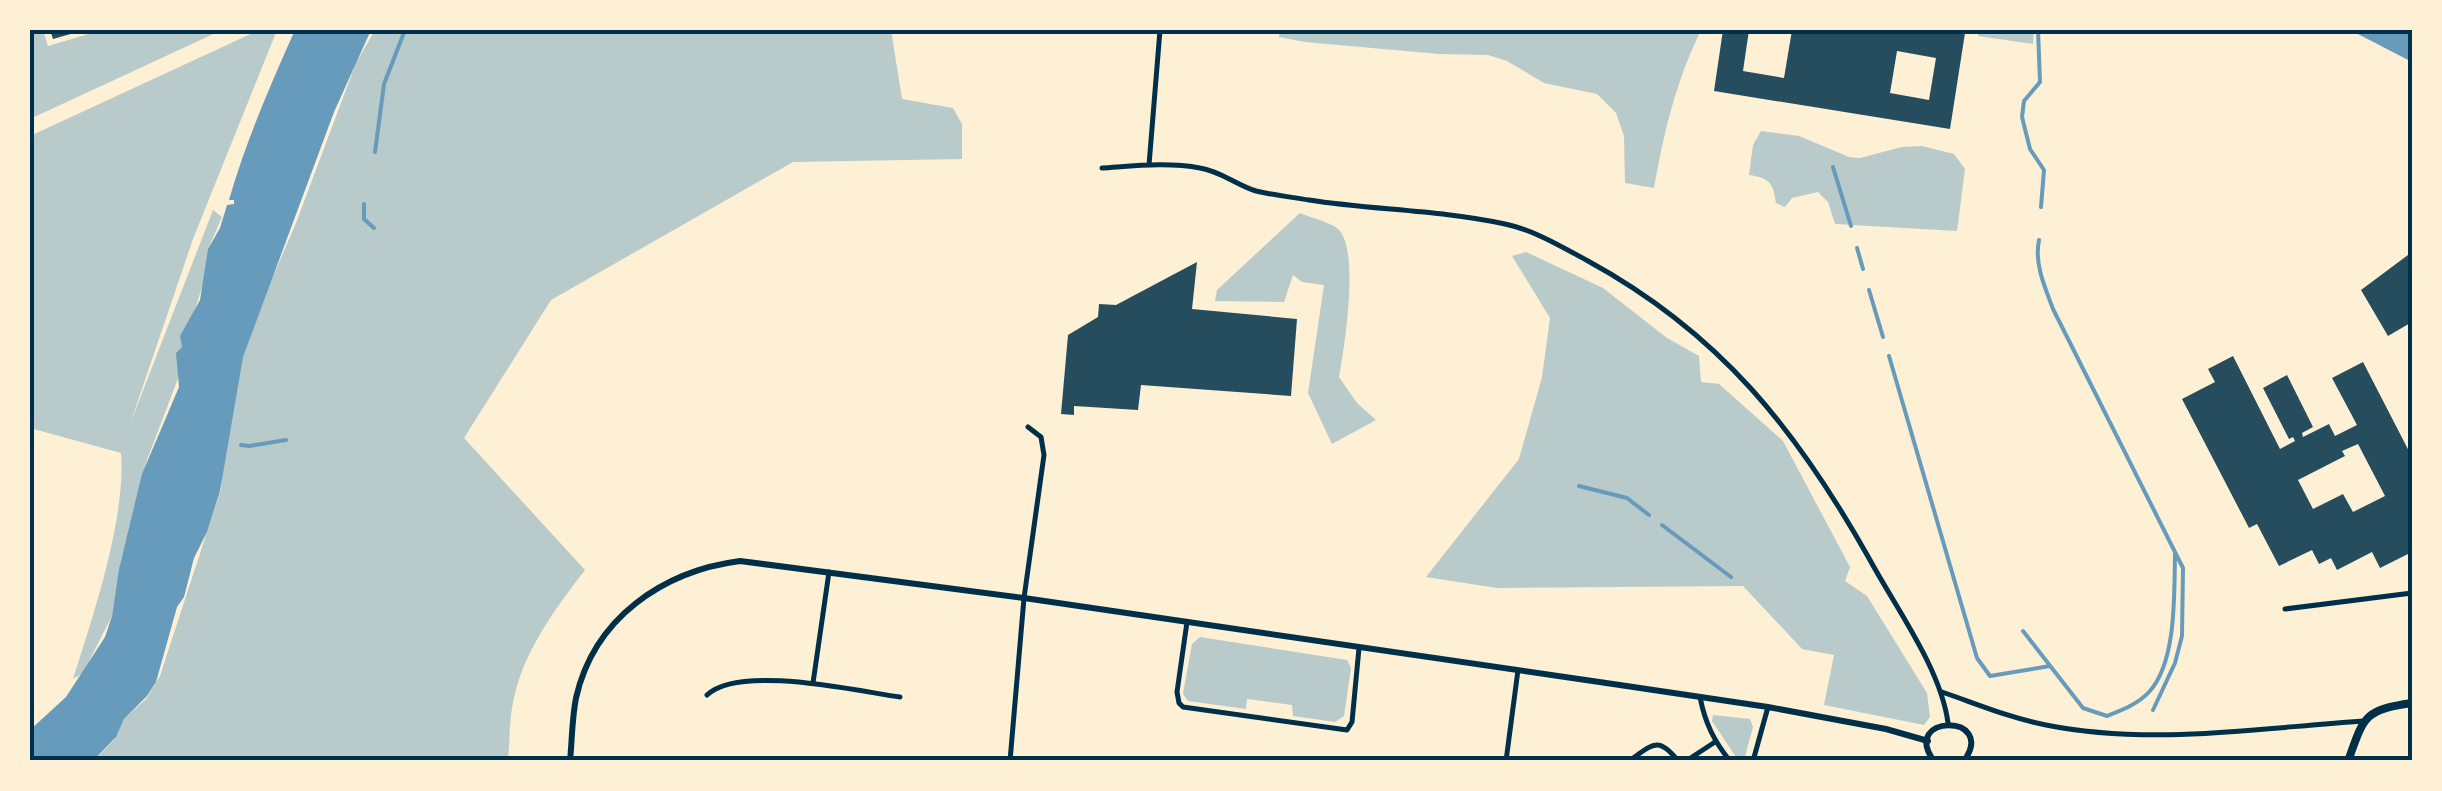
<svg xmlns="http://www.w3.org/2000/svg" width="2442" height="791" viewBox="0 0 2442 791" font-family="'Source Serif 4',serif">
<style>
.green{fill:#b9caca}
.water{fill:#669bbc}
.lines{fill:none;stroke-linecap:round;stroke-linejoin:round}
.stream{stroke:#669bbc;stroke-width:4}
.building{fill:#264d5e;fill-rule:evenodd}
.minor{stroke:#003049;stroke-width:5}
.tertiary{stroke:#003049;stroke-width:6}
.secondary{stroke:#003049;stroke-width:8}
.neatline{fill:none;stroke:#003049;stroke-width:4}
</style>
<rect width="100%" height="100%" fill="#fdf0d5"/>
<path class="green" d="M 30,30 L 43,30 L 48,46 L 92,33 L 92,30 L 222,30 L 30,119 Z
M 259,30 L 277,30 L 193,239 L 130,424 L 213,210 L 222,217 L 208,249 L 205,278 L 183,347 L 179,376 L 147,460 L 121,560 L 112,616 L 83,673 L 73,679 C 93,616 126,519 121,453 L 30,428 L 30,136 Z
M 375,30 L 891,30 L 902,99 L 953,108 L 962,124 L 962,159 L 793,162 L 551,300 L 464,438 L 585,570 C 555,609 522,653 513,703 C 509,721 510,741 508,759 L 94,761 L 114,740 L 124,719 L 146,699 L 160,676 L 221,489 L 231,373 L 296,223 L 356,63 Z
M 1280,30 L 1701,30 C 1676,81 1664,132 1654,188 L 1625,183 L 1624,136 L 1616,113 L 1597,94 L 1544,83 L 1507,61 L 1488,55 L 1439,54 L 1305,42 L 1279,37 Z
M 1979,30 L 2034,30 L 2033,44 L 1978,36 Z
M 1761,131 L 1799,136 L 1849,157 L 1860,158 L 1902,147 L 1922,146 L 1954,154 L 1965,169 L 1957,231 L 1835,224 L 1828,202 L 1818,192 L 1792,198 L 1785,207 L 1776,203 C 1773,183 1770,178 1749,175 L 1753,145 Z
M 1300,213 C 1311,218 1327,221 1337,228 C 1361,247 1344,349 1339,377 L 1357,403 L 1376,420 L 1332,444 L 1308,393 L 1324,285 L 1302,282 L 1293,275 L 1284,302 L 1215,301 L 1217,290 Z
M 1526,252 L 1603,288 L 1667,338 L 1699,356 L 1701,382 L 1719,384 L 1783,441 L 1850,567 L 1845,581 L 1867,596 L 1927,693 L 1930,717 L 1924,725 L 1824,705 L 1834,655 L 1802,649 L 1743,586 L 1497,588 L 1426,577 L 1519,459 L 1542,377 L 1550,318 L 1512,256 Z
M 1200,637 L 1347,660 L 1351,668 L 1344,716 L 1335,722 L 1293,716 L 1292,705 L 1247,699 L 1246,709 L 1188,701 L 1183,694 L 1192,644 Z
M 1713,715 L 1750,719 L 1753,727 L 1744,760 L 1738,760 L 1712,721 Z"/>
<path class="water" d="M 295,30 L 371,30 L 334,112 L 243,357 L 220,491 L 207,532 L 194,558 L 184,597 L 177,607 L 156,682 L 147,696 L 124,719 L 116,737 L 93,761 L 30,761 L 30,730 L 66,697 L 105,637 L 112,616 L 119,569 L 142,474 L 179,387 L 176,353 L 182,347 L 180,336 L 200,300 L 208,249 L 220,228 L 227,205 L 234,204 L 234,200 L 229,200 C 246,141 270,86 295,30 Z
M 2352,30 L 2412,30 L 2412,62 L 2356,33 Z"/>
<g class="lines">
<path class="stream" d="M 2038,30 L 2040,82 L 2024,101 L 2022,117 L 2030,149 L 2044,170 L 2041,207
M 375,152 L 384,84 L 405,30
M 1833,167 L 1851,226
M 364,204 L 364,219 L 374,228
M 2039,240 C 2034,264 2045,287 2053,309 L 2183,568 L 2182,636 L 2175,663 L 2153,710
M 1857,248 L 1863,269
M 1869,290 L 1883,337
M 1889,356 L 1977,658 L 1990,676 L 2050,666
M 241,445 L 249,446 L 286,440
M 1579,486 L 1627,498 L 1649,515
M 1662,525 L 1731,577
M 2023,631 L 2083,708 L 2107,716 C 2122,710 2138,704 2149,692 C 2177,662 2174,593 2175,554"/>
</g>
<path class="building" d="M 50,30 L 81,30 L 81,31 L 53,39 Z
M 1723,30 L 1749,30 L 1743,71 L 1784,78 L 1792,30 L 1948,30 L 1965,33 L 1950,129 L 1714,91 ZM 1897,51 L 1936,58 L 1929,100 L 1890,93 Z
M 2412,252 L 2412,322 L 2388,336 L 2361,290 Z
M 1197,262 L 1192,309 L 1297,319 L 1291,396 L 1141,385 L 1138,410 L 1074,406 L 1074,415 L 1061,414 L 1068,335 L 1098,317 L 1099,304 L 1116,305 Z
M 2233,356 L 2280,449 L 2295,441 L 2293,437 L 2289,439 L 2263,388 L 2287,375 L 2313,427 L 2302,433 L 2303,437 L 2329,424 L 2335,436 L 2357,425 L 2332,378 L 2363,362 L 2412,457 L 2409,463 L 2412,469 L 2412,552 L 2380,568 L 2372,552 L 2337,570 L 2331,558 L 2319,564 L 2312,550 L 2279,566 L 2257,524 L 2249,528 L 2182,399 L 2215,382 L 2208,369 ZM 2358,444 L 2385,496 L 2353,512 L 2343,494 L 2313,509 L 2298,480 L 2345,456 L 2342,451 Z"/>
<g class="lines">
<path class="minor" d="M 1149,165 L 1160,30
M 1102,168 C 1134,166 1168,162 1200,168 C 1220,171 1237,185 1256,191 C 1273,195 1291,197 1309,200 C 1373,210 1440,210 1505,224 C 1534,230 1562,247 1588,261 C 1720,333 1797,430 1870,560 C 1896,608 1941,669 1948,723
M 2285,609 L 2412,593
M 1187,622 L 1177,692 L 1179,703 L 1183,707 L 1347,730 L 1352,722 L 1359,648
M 813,683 L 829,572
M 1942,692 C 1977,704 2010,718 2046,725 C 2151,746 2258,728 2363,721
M 707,695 C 739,664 857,691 900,697
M 1700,697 C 1705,723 1714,741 1730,761
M 1010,761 L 1024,598 L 1044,455 L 1041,437 L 1028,427
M 1506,761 L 1518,670
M 1629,761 C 1652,745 1658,735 1678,761
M 1686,761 L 1715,742
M 1753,761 L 1768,707"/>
<path class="tertiary" d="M 570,761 C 572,741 572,718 576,698 C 594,618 663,571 740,561 L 1024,598 L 1613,684 L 1768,707 L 1886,729 L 1928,741
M 1934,761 C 1899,714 1998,713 1964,761"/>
<path class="secondary" d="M 2348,761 C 2364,717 2363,710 2412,703"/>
</g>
<rect width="2442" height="791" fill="none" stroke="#fdf0d5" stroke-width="65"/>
<rect x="32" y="32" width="2378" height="726" class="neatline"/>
</svg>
